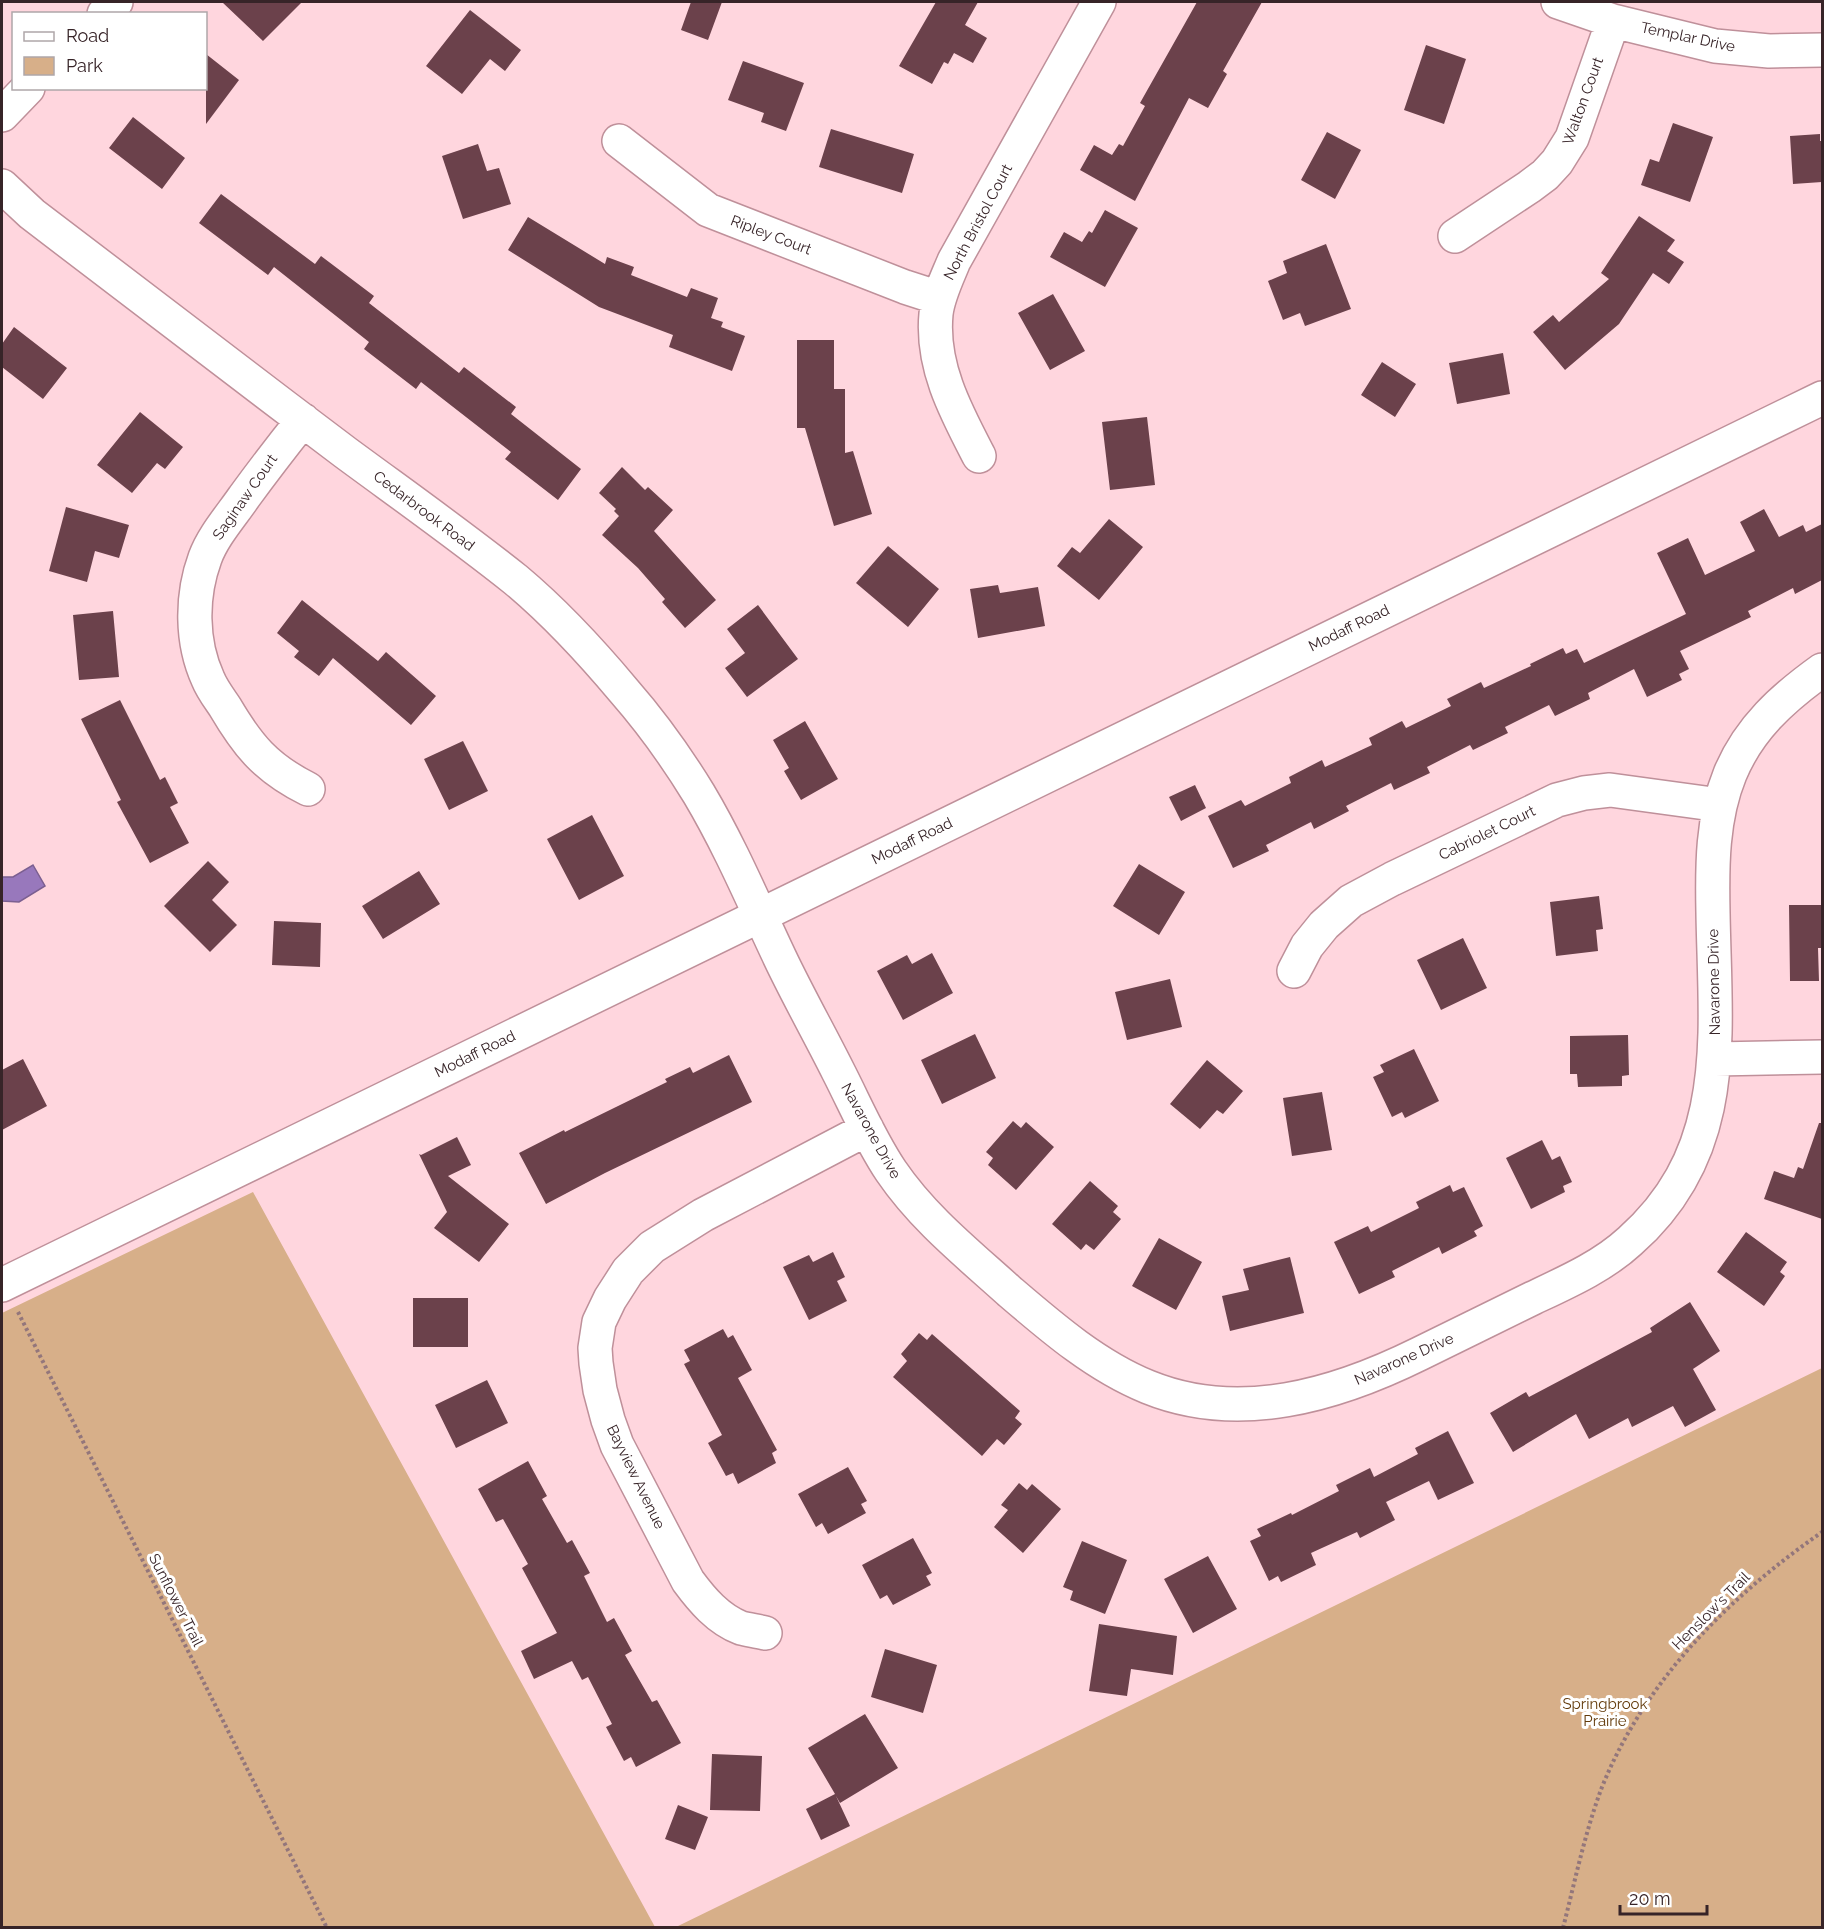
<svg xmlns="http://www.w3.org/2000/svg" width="1824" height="1929" viewBox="0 0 1824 1929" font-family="Raleway,sans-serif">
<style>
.green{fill:#d7af89}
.water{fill:#9878bc;stroke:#7b5f90;stroke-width:1.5}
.building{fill:#6b414b}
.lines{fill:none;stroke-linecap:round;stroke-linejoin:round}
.minor-casing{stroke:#bf909a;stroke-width:36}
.tertiary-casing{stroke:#bf909a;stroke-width:36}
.path{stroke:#93767b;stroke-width:4;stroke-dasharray:3 3;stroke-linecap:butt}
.minor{stroke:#fff;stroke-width:33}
.tertiary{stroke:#fff;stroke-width:33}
.labels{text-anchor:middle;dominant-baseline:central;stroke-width:6;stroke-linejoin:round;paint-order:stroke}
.street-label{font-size:15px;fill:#372428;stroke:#fff}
.park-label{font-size:15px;fill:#623a0a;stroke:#fff}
</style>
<rect width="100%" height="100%" fill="#ffd6de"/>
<path class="green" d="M 253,1192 L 655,1927 L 2,1927 L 2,1313 Z
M 1822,1368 L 1822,1927 L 676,1927 Z"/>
<path class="water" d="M 33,865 L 45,886 L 19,902 L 2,901 L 2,877 L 13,877 Z"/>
<path class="building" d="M 222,2 L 302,2 L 263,41 Z
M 691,2 L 722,2 L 708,40 L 681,30 Z
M 936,2 L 978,2 L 965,25 L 987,38 L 973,63 L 954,53 L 948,64 L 944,62 L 932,84 L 899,66 Z
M 1197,2 L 1262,2 L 1223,71 L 1227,74 L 1208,108 L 1189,98 L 1135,201 L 1080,170 L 1094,145 L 1112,155 L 1119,144 L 1123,146 L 1145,106 L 1140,103 Z
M 470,10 L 521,50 L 505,71 L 490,59 L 462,94 L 426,66 Z
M 1426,45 L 1466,59 L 1444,124 L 1404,110 Z
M 206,54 L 239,80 L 206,124 Z
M 743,61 L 804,83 L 786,131 L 761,122 L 764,113 L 728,100 Z
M 133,117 L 185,158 L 162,189 L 109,148 Z
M 1673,123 L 1713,137 L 1690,202 L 1641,185 L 1650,159 L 1659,162 Z
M 831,129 L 914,154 L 902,193 L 819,167 Z
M 1327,132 L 1361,150 L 1335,199 L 1301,180 Z
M 1820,134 L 1820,141 L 1822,141 L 1822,182 L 1793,184 L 1790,136 Z
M 478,144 L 487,171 L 499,168 L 511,204 L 463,219 L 442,156 Z
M 221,194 L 315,264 L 321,256 L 374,296 L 369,303 L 459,373 L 464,367 L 516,407 L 511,414 L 581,469 L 558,500 L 505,459 L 511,452 L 421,382 L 416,389 L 364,349 L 369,342 L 274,267 L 268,275 L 199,223 Z
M 1105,210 L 1138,228 L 1105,287 L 1050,257 L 1064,232 L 1082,242 L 1089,231 L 1092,233 Z
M 1639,216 L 1675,240 L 1667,251 L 1684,262 L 1669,284 L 1653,273 L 1619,324 L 1565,370 L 1533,332 L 1553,315 L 1559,322 L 1609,279 L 1601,273 Z
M 528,217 L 605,264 L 607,257 L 634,267 L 631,275 L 687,297 L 691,288 L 718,298 L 711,318 L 723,322 L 721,327 L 745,336 L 732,371 L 669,347 L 673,335 L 599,307 L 508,250 Z
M 1326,244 L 1351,309 L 1305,326 L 1300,313 L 1283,320 L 1268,281 L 1287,273 L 1283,261 Z
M 1053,294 L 1085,351 L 1050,370 L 1018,313 Z
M 14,327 L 67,368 L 43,399 L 2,367 L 2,344 Z
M 797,340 L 834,340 L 834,389 L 845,389 L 845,453 L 853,451 L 872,514 L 834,526 L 805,428 L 797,428 Z
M 1503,353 L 1510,394 L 1457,404 L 1449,363 Z
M 1382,362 L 1416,384 L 1395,417 L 1361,395 Z
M 140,412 L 183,447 L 165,469 L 157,463 L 132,493 L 97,465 Z
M 1147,417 L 1155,485 L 1110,490 L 1102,422 Z
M 622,467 L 645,490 L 648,487 L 673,510 L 654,531 L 716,600 L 685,628 L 662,602 L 665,599 L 638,568 L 602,535 L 619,516 L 614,511 L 616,509 L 599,493 Z
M 66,507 L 129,525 L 119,558 L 95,551 L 87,582 L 49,571 Z
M 1764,509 L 1779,537 L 1803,525 L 1806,532 L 1822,524 L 1822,580 L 1795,594 L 1793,588 L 1748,611 L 1751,617 L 1680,651 L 1689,669 L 1679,674 L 1682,680 L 1647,697 L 1634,669 L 1588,693 L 1590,699 L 1555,716 L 1549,705 L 1505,727 L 1508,733 L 1473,750 L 1470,745 L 1427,767 L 1430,773 L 1394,790 L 1391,783 L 1346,806 L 1349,811 L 1314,829 L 1311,822 L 1266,845 L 1269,851 L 1233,868 L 1208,816 L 1241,800 L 1245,806 L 1291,783 L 1289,777 L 1322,760 L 1325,767 L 1372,745 L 1369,738 L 1402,721 L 1406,728 L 1451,706 L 1447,699 L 1481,682 L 1484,688 L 1531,666 L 1530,664 L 1563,648 L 1566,654 L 1577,649 L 1584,663 L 1686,614 L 1657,553 L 1688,538 L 1705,575 L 1755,551 L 1740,522 Z
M 1109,519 L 1143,547 L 1099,600 L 1057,566 L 1072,547 L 1080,553 Z
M 888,546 L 939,589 L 908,627 L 856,583 Z
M 998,585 L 1000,593 L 1038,587 L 1045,626 L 978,638 L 970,589 Z
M 302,600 L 378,661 L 386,652 L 436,696 L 411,725 L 333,658 L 319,676 L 294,657 L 299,651 L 277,633 Z
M 758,605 L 798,659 L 747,697 L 725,668 L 745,653 L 727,629 Z
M 113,611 L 119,677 L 79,680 L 73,615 Z
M 120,700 L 160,780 L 165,777 L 178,803 L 170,807 L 189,843 L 150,863 L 117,802 L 121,800 L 81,719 Z
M 805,721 L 838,779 L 801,800 L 784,771 L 789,768 L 773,740 Z
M 463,741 L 488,791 L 449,810 L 424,759 Z
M 1195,785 L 1206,808 L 1181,821 L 1169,797 Z
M 592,815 L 624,876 L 579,900 L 547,839 Z
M 208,861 L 229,882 L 212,900 L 237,925 L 210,952 L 164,906 Z
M 1139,864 L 1185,892 L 1159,935 L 1113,906 Z
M 419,871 L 440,904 L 383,939 L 362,906 Z
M 1599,896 L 1603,929 L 1596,930 L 1598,951 L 1556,956 L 1550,902 Z
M 1789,905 L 1822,905 L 1822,948 L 1818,948 L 1819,981 L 1790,981 Z
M 274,921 L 321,923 L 320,967 L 272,965 Z
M 1463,938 L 1487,988 L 1441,1010 L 1417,960 Z
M 932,953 L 953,993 L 903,1020 L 877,971 L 907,955 L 912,964 Z
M 1170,979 L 1182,1027 L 1127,1040 L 1115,992 Z
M 975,1034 L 996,1078 L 942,1104 L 921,1060 Z
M 1628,1035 L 1629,1075 L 1622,1076 L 1622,1086 L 1578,1087 L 1577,1074 L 1570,1074 L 1570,1036 Z
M 1414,1049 L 1439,1101 L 1405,1118 L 1402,1112 L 1392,1117 L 1373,1077 L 1384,1072 L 1380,1065 Z
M 729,1055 L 752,1102 L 605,1173 L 546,1204 L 519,1153 L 564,1130 L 565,1132 L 667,1082 L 665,1079 L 690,1067 L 693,1073 Z
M 23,1059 L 47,1106 L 2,1130 L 2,1070 Z
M 1207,1060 L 1243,1091 L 1223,1114 L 1217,1110 L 1200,1129 L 1170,1104 Z
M 1322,1092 L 1332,1150 L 1292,1156 L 1283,1098 Z
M 1013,1121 L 1021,1128 L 1026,1122 L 1054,1147 L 1016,1190 L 988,1165 L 993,1158 L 986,1152 Z
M 1819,1123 L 1822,1123 L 1822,1219 L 1764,1199 L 1774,1171 L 1794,1178 L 1798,1167 L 1803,1169 Z
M 457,1137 L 471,1165 L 448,1176 L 509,1224 L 479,1262 L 434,1228 L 447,1212 L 419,1154 L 421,1155 Z
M 1542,1140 L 1552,1160 L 1560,1156 L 1572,1182 L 1563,1186 L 1565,1192 L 1531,1209 L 1506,1158 Z
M 1090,1181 L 1118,1206 L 1113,1212 L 1121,1219 L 1094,1250 L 1086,1244 L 1081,1250 L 1052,1224 Z
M 1450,1185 L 1453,1192 L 1464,1187 L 1483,1226 L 1474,1231 L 1477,1236 L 1442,1254 L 1439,1247 L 1392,1271 L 1395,1277 L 1359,1294 L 1334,1242 L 1368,1226 L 1371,1232 L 1419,1208 L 1416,1202 Z
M 1746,1232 L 1787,1262 L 1780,1272 L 1785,1276 L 1764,1306 L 1717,1272 Z
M 1159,1238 L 1202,1262 L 1176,1310 L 1132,1286 Z
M 833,1252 L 845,1277 L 837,1281 L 847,1301 L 809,1320 L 783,1267 L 809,1255 L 813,1262 Z
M 1290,1257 L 1304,1313 L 1230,1331 L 1222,1296 L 1249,1290 L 1243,1269 Z
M 413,1298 L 468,1298 L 468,1347 L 413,1347 Z
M 1690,1302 L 1720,1351 L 1693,1369 L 1716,1410 L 1685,1427 L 1673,1406 L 1632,1427 L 1628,1418 L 1589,1439 L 1576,1414 L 1513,1452 L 1490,1413 L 1526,1392 L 1529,1397 L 1652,1332 L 1650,1328 Z
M 723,1329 L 728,1338 L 733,1335 L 752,1370 L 738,1378 L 777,1450 L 772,1453 L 776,1463 L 738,1484 L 733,1473 L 726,1476 L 708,1443 L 722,1435 L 684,1364 L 690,1361 L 684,1350 Z
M 919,1333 L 927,1340 L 932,1334 L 1020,1411 L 1015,1418 L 1022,1424 L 1004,1445 L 997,1439 L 982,1456 L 893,1377 L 907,1361 L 901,1354 Z
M 487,1380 L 508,1423 L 456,1448 L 435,1405 Z
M 1448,1431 L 1474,1483 L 1438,1500 L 1429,1481 L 1386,1502 L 1395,1520 L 1360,1538 L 1357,1532 L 1311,1553 L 1316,1565 L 1281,1582 L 1278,1576 L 1269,1581 L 1250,1541 L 1261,1536 L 1257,1529 L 1291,1513 L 1292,1515 L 1339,1491 L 1336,1485 L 1370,1468 L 1374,1477 L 1418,1454 L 1415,1448 Z
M 528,1461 L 547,1496 L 542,1499 L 567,1543 L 572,1540 L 590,1573 L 584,1576 L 607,1622 L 614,1618 L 632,1651 L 625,1655 L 652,1702 L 657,1700 L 681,1743 L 636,1767 L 631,1757 L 624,1761 L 606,1727 L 612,1724 L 588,1677 L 582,1680 L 572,1661 L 534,1679 L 521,1651 L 557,1633 L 522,1568 L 528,1564 L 503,1519 L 496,1522 L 478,1489 Z
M 848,1467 L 867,1501 L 861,1504 L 866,1513 L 828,1534 L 822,1523 L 816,1527 L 798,1494 Z
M 1019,1483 L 1027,1490 L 1032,1484 L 1061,1509 L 1023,1553 L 994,1527 L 1008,1510 L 1001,1505 Z
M 913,1538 L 932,1573 L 926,1576 L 931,1585 L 893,1605 L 887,1595 L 880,1599 L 862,1565 Z
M 1082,1541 L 1127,1560 L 1105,1614 L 1070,1600 L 1073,1591 L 1063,1587 Z
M 1208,1556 L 1237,1609 L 1193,1633 L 1164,1579 Z
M 1099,1624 L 1177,1636 L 1173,1675 L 1131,1669 L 1127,1696 L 1089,1691 Z
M 885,1649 L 937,1665 L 923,1713 L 871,1697 Z
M 865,1714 L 898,1768 L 840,1803 L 836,1796 L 850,1826 L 821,1840 L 806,1809 L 835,1794 L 808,1748 Z
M 712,1754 L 762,1756 L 760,1811 L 710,1810 Z
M 678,1805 L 708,1817 L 695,1850 L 665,1839 Z"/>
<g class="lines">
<defs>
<path id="minor" d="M 1558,2 L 1613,21 L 1715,46 L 1769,51 L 1822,50
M 104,14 L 116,2
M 2,115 L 28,88
M 619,141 L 708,210 L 905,287 L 939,298
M 2,186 L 32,214 C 137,294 241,374 346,453 C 403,495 461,536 516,580 C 553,611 593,654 624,691 C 652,723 677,758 699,794 C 730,846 754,903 780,958 C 798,996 819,1033 838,1071 C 855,1104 870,1140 891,1171 C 923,1218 967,1253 1009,1291 C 1051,1327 1096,1366 1148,1387 C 1239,1424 1336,1395 1419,1354 C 1457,1335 1495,1317 1533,1298 C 1567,1282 1603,1266 1630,1241 C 1732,1151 1715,1035 1713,913 C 1712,866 1712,818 1730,774 C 1749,728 1783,698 1822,670
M 1455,236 L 1529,187 L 1545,175 L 1557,162 L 1572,138 L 1613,21
M 303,420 C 283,445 263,471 244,497 C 231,516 213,536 205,558 C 191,596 191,642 208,679 C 212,689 219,698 225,707 C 248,746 266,768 308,789
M 979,456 C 956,412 931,366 936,314 C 938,296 947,278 954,261 L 1099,2
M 1294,971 L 1307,946 L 1324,925 L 1351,901 L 1392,879 L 1557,800 L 1584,793 L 1610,790 L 1720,805
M 1715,1059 L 1822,1057
M 765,1633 C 757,1631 749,1630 741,1628 C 718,1619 702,1600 688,1581 L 617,1445 L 608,1420 L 600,1390 L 596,1363 L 595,1348 L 599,1322 L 610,1299 L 628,1271 L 652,1247 L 703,1215 L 867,1129"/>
<path id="tertiary" d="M 2,1285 L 1822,398"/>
</defs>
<use href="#minor" class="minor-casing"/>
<use href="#tertiary" class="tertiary-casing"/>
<path class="path" d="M 18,1312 L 327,1928
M 1563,1928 C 1575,1881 1585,1832 1602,1787 C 1645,1680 1729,1597 1822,1532"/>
<use href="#minor" class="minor"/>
<use href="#tertiary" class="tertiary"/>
</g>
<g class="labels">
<g class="street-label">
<text transform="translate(1688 37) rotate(12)">Templar Drive</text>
<text transform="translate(1583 101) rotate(-70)">Walton Court</text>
<text transform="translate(978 222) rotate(-62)">North Bristol Court</text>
<text transform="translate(771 235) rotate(21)">Ripley Court</text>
<text transform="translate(245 497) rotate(-55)">Saginaw Court</text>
<text transform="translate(424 511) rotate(37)">Cedarbrook Road</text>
<text transform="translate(1349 628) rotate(-26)">Modaff Road</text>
<text transform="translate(1487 833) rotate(-26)">Cabriolet Court</text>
<text transform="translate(912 841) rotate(-26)">Modaff Road</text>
<text transform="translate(1714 982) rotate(-91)">Navarone Drive</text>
<text transform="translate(475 1054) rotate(-26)">Modaff Road</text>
<text transform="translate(871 1131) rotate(61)">Navarone Drive</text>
<text transform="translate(1404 1359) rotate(-24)">Navarone Drive</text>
<text transform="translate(636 1477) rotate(64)">Bayview Avenue</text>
<text transform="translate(176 1600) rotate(63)">Sunflower Trail</text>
<text transform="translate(1711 1611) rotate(-45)">Henslow's Trail</text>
</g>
<g class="park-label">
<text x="1605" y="1704">Springbrook<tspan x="1605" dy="17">Prairie</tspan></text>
</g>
</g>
<rect width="1824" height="1929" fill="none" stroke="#372428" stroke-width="6"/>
<rect x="12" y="12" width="195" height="78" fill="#ffffff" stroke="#afa7a9" stroke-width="1.5"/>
<rect x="24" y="32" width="30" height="9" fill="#ffffff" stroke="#afa7a9" stroke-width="1.5"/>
<text x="66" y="42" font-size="18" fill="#372428">Road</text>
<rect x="24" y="57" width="30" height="18" fill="#d7af89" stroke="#afa7a9" stroke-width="1.5"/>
<text x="66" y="72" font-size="18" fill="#372428">Park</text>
<path d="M1620 1905v9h87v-9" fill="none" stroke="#372428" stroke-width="3"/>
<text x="1629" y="1905" font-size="18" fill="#372428" stroke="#ffffff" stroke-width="4.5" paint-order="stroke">20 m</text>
</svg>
